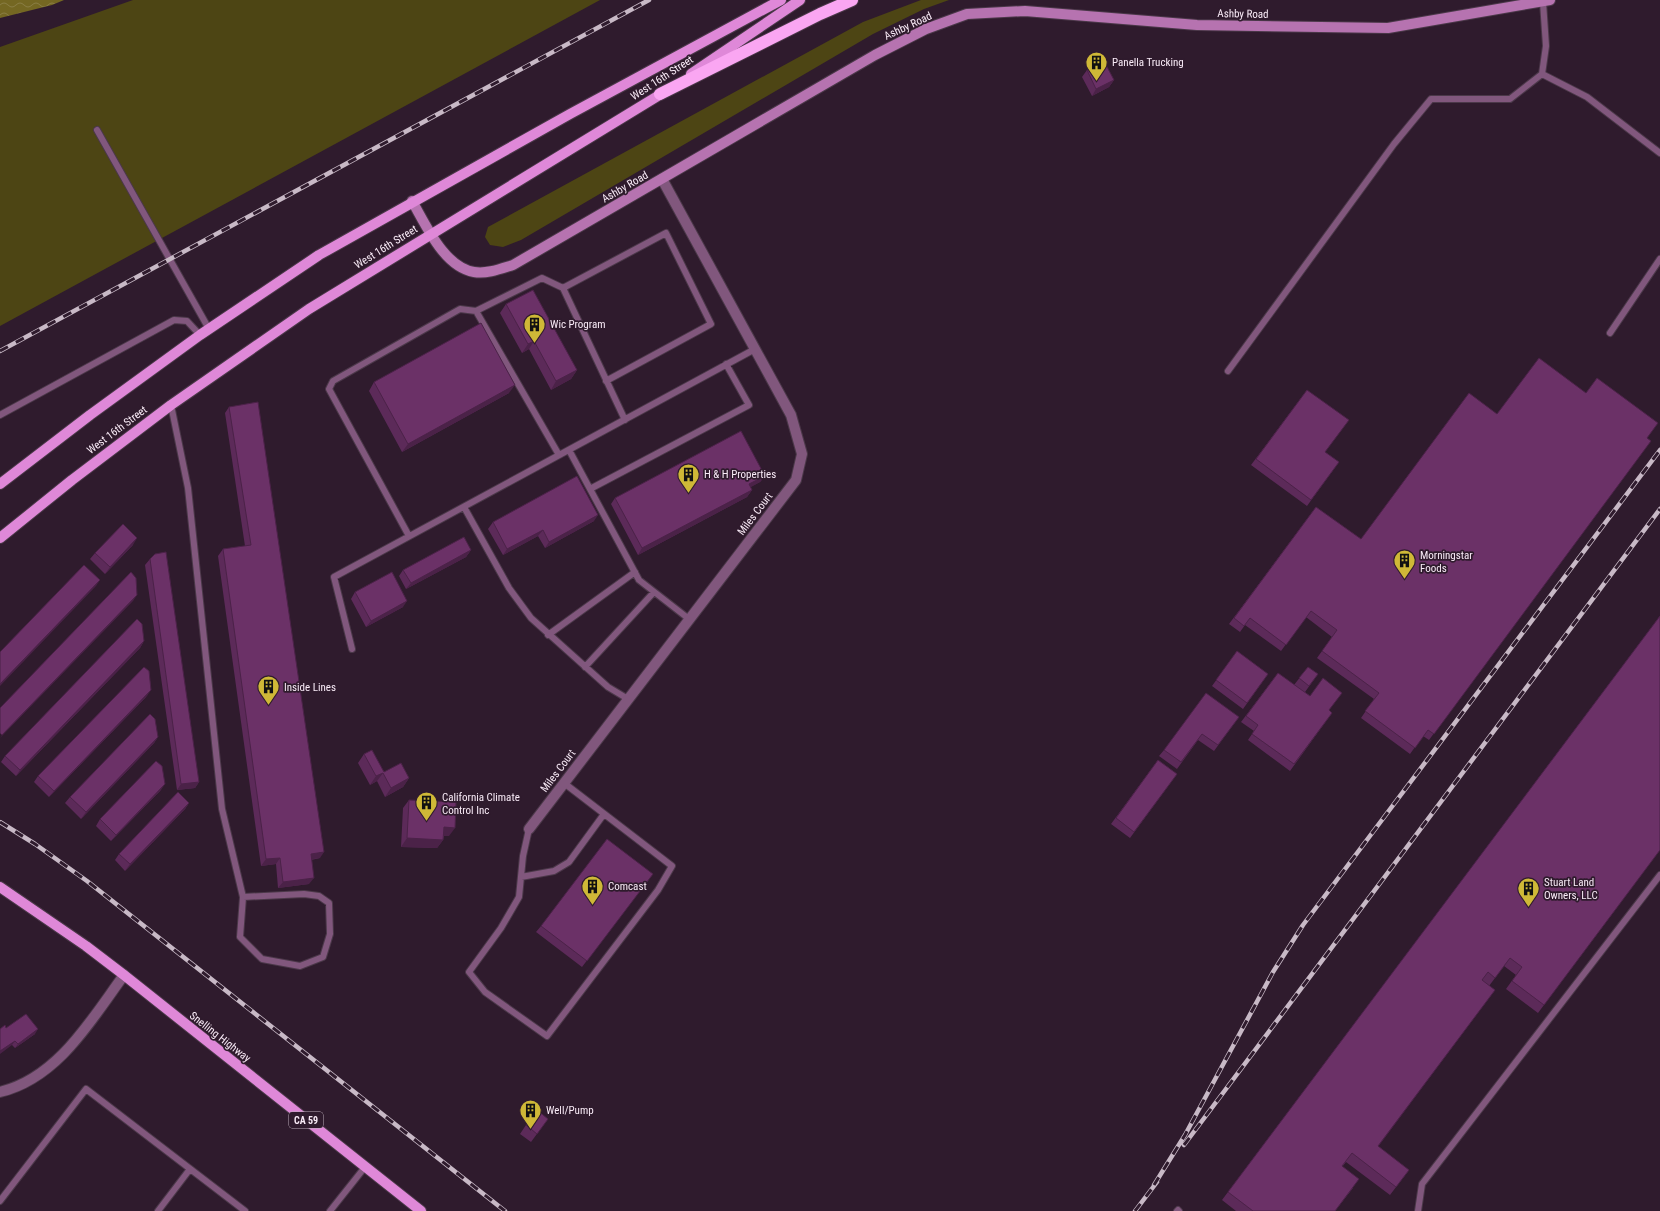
<svg xmlns="http://www.w3.org/2000/svg" width="1660" height="1211" viewBox="0 0 1660 1211" font-family="'Roboto Condensed',sans-serif">
<style>
.grass{fill:#4d4514}
.water{fill:url(#water-waves)}
.lines{fill:none;stroke-linecap:round;stroke-linejoin:round}
.lane-casing{stroke:#4b3849;stroke-width:8}
.street-casing{stroke:#4b3849;stroke-width:12}
.secondary-casing{stroke:#4b3849;stroke-width:12}
.primary-casing{stroke:#4b3849;stroke-width:12}
.highway-casing{stroke:#4b3849;stroke-width:14}
.lane{stroke:#81577d;stroke-width:6}
.street{stroke:#81577d;stroke-width:10}
.secondary{stroke:#b673b0;stroke-width:10}
.primary{stroke:#df88d8;stroke-width:10}
.highway{stroke:#faa6f2;stroke-width:12}
.rail-casing{stroke:#c8b9c6;stroke-width:4.5}
.rail{stroke:#2f1b2d;stroke-width:3;stroke-dasharray:9;stroke-linecap:butt}
.wall{fill:#5c2a59}
.shaded-wall{fill:#4b2248}
.building{fill:#6b3167;stroke:#4b2248}
.labels{text-anchor:middle;dominant-baseline:central;stroke-width:3.5;stroke-linejoin:round;paint-order:stroke}
.shield{fill:#2f1b2d;stroke:#bcadba;stroke-width:1}
.shield-label{font-size:10px;font-weight:bold;fill:#f9ebf7}
.street-label{font-size:11px;fill:#f9ebf7;stroke:#2f1b2d}
.poi-label{font-size:11px;fill:#f9ebf7;stroke:#2f1b2d;text-anchor:start}
</style>
<defs>
<pattern id="water-waves" width="16" height="10" patternUnits="userSpaceOnUse"><rect width="16" height="10" fill="#746722"/><path d="M0 5q4-4 8 0t8 0" fill="none" stroke="#897d43"/></pattern>
</defs>
<rect width="100%" height="100%" fill="#2f1b2d"/>
<path class="grass" d="M 133,0 L 600,0 L 0,326 L 0,47 Z
M 921,0 L 949,0 L 924,9 L 873,34 L 521,240 L 503,247 L 490,245 L 485,237 L 488,227 L 863,22 Z"/>
<path class="water" d="M 0,0 L 64,0 L 52,5 L 0,18 Z"/>
<g class="lines">
<defs>
<path id="lane" d="M 1542,74 L 1587,97 L 1660,153
M 97,130 L 209,329
M 476,311 L 542,278 L 563,288
M 1610,333 L 1660,259
M 1228,371 L 1394,144 L 1431,99 L 1510,99 L 1542,74 L 1546,46 L 1543,2
M 606,381 L 711,324 L 666,233 L 563,288 L 625,420
M 171,405 L 188,488 L 222,809 L 243,897 L 240,937 L 262,959 L 300,966 L 323,957 L 330,934 L 329,903 L 319,896 L 304,894 L 243,897
M 0,415 L 174,320 L 187,321 L 200,335
M 569,450 L 639,580 L 689,619
M 590,489 L 749,405 L 726,364
M 464,507 L 509,588 L 531,618 L 608,687 L 628,699
M 409,536 L 329,389 L 333,381 L 460,309 L 476,311 L 559,455
M 548,635 L 635,572
M 352,649 L 334,577 L 755,349
M 585,667 L 654,592
M 529,829 L 523,856 L 519,897 L 501,928 L 469,972 L 485,992 L 547,1036 L 658,890 L 672,866 L 564,783
M 521,877 L 554,871 L 569,862 L 604,814
M 0,1201 L 86,1089 L 245,1211
M 158,1211 L 190,1169
M 330,1211 L 365,1167
M 1177,1211 L 1178,1210 L 1179,1211
M 1418,1211 L 1422,1184 L 1660,875"/>
<path id="street" d="M 529,829 L 796,480 L 802,454 L 791,415 L 662,179
M 0,1092 C 58,1078 91,1020 124,975"/>
<path id="secondary" d="M 412,201 C 426,225 444,267 474,272 C 487,274 500,269 513,265 L 875,55 L 926,29 L 967,14 L 1025,11 L 1197,25 L 1388,28 L 1550,0"/>
<path id="primary" d="M 691,74 L 800,0
M 0,484 L 90,415 L 200,335 L 319,255 L 570,114 L 781,0
M 0,538 L 72,480 L 171,405 L 309,309 L 666,91
M 0,887 L 86,946 L 124,975 L 421,1211"/>
<path id="highway" d="M 660,94 L 820,14 L 852,0"/>
</defs>
<use href="#lane" class="lane-casing"/>
<use href="#street" class="street-casing"/>
<use href="#secondary" class="secondary-casing"/>
<use href="#primary" class="primary-casing"/>
<use href="#highway" class="highway-casing"/>
<use href="#lane" class="lane"/>
<use href="#street" class="street"/>
<use href="#secondary" class="secondary"/>
<use href="#primary" class="primary"/>
<use href="#highway" class="highway"/>
<defs>
<path id="rail" d="M 0,351 L 649,0
M 0,822 L 35,844 L 87,881 L 505,1211
M 1184,1145 L 1660,509
M 1154,1185 L 1185,1135 L 1273,972 L 1303,925 L 1660,450
M 1135,1211 L 1157,1182"/>
</defs>
<use href="#rail" class="rail-casing"/>
<use href="#rail" class="rail"/>
</g>
<path class="wall" d="M 1087,70 L 1114,80 L 1109,87 L 1092,96 L 1082,77 Z
M 506,304 L 577,370 L 571,379 L 551,390 L 529,349 L 522,353 L 500,313 Z
M 374,382 L 509,393 L 402,452 L 369,391 Z
M 1307,390 L 1325,452 L 1339,462 L 1307,506 L 1251,465 Z
M 229,407 L 320,858 L 311,860 L 309,884 L 278,888 L 276,864 L 261,866 L 218,556 L 223,549 L 245,546 L 225,413 Z
M 1497,414 L 1647,438 L 1646,447 L 1429,740 L 1423,736 L 1410,754 L 1361,718 L 1374,699 L 1317,658 L 1332,637 L 1306,617 L 1281,651 L 1245,625 L 1240,632 L 1229,624 L 1316,507 L 1361,539 Z
M 765,476 L 760,482 L 750,487 L 752,490 L 747,497 L 638,555 L 611,504 L 615,498 Z
M 594,521 L 545,548 L 538,536 L 503,555 L 488,529 L 493,522 Z
M 133,545 L 105,574 L 90,559 L 95,553 Z
M 471,550 L 466,557 L 406,589 L 399,576 L 403,570 Z
M 150,559 L 199,782 L 195,788 L 177,790 L 145,565 Z
M 355,592 L 403,607 L 366,627 L 351,599 Z
M 1660,616 L 1660,850 L 1538,1013 L 1506,989 L 1516,975 L 1504,966 L 1489,986 L 1495,990 L 1378,1146 L 1409,1170 L 1390,1195 L 1346,1162 L 1342,1167 L 1353,1188 L 1335,1211 L 1236,1211 L 1222,1200 Z
M 144,641 L 140,648 L 16,776 L 1,762 L 5,756 Z
M 1237,651 L 1268,674 L 1243,709 L 1212,686 Z
M 1308,667 L 1318,674 L 1305,692 L 1332,713 L 1290,771 L 1248,740 L 1254,731 L 1241,722 L 1278,673 L 1294,685 Z
M 147,696 L 49,797 L 34,782 L 38,776 Z
M 1239,717 L 1214,751 L 1198,740 L 1177,769 L 1159,756 L 1164,750 Z
M 158,737 L 154,743 L 81,819 L 65,803 L 70,797 Z
M 364,754 L 384,772 L 409,778 L 403,787 L 385,797 L 377,781 L 370,785 L 358,763 Z
M 1158,760 L 1177,774 L 1130,838 L 1111,824 Z
M 161,790 L 111,841 L 96,826 L 100,819 Z
M 409,800 L 449,836 L 444,836 L 443,840 L 437,848 L 401,847 L 403,808 Z
M 189,803 L 185,809 L 125,871 L 115,860 L 119,854 Z
M 648,880 L 582,967 L 536,932 L 541,926 Z
M 6,1028 L 35,1034 L 15,1048 L 12,1045 Z
M 548,1119 L 531,1142 L 520,1134 L 526,1125 Z"/>
<path class="shaded-wall" d="M 1114,80 L 1109,87 L 1092,96 L 1096,89 Z
M 534,341 L 529,349 L 522,353 L 528,344 Z
M 577,370 L 571,379 L 551,390 L 556,381 Z
M 515,385 L 509,393 L 402,452 L 408,444 Z
M 765,476 L 760,482 L 744,491 L 749,484 Z
M 752,490 L 747,497 L 638,555 L 642,548 Z
M 598,515 L 594,521 L 545,548 L 549,542 Z
M 543,530 L 538,536 L 503,555 L 507,549 Z
M 137,538 L 133,545 L 105,574 L 110,567 Z
M 471,550 L 466,557 L 406,589 L 411,583 Z
M 100,580 L 96,586 L 0,686 L 0,684 Z
M 137,595 L 133,601 L 0,738 L 2,735 Z
M 407,601 L 403,607 L 366,627 L 371,621 Z
M 144,641 L 140,648 L 16,776 L 20,770 Z
M 151,690 L 147,696 L 49,797 L 54,791 Z
M 158,737 L 154,743 L 81,819 L 86,812 Z
M 383,773 L 377,781 L 370,785 L 376,776 Z
M 409,778 L 403,787 L 385,797 L 391,788 Z
M 199,782 L 195,788 L 177,790 L 181,784 Z
M 165,784 L 161,790 L 111,841 L 116,835 Z
M 189,803 L 185,809 L 125,871 L 130,864 Z
M 444,827 L 455,828 L 449,836 L 438,836 Z
M 407,838 L 443,840 L 437,848 L 401,847 Z
M 324,852 L 320,858 L 306,860 L 311,854 Z
M 280,858 L 276,864 L 261,866 L 266,859 Z
M 314,878 L 309,884 L 278,888 L 283,882 Z
M 1495,990 L 1489,998 L 1372,1155 L 1378,1146 Z
M 38,1029 L 35,1034 L 15,1048 L 18,1044 Z
M 15,1041 L 12,1045 L 0,1054 L 0,1051 Z"/>
<path class="building" d="M 1104,61 L 1114,80 L 1096,89 L 1087,70 Z
M 533,290 L 577,370 L 556,381 L 534,341 L 528,344 L 506,304 Z
M 481,323 L 515,385 L 408,444 L 374,382 Z
M 1539,358 L 1586,393 L 1597,378 L 1658,423 L 1647,438 L 1651,441 L 1434,734 L 1428,730 L 1415,748 L 1365,711 L 1379,693 L 1322,651 L 1337,630 L 1311,611 L 1286,645 L 1250,618 L 1244,626 L 1234,618 L 1316,507 L 1361,539 L 1469,393 L 1497,414 Z
M 1307,390 L 1349,420 L 1325,452 L 1339,462 L 1311,500 L 1256,459 Z
M 258,402 L 324,852 L 311,854 L 314,878 L 283,882 L 280,858 L 266,859 L 223,549 L 251,545 L 229,407 Z
M 741,431 L 765,476 L 749,484 L 752,490 L 642,548 L 615,498 Z
M 577,476 L 598,515 L 549,542 L 543,530 L 507,549 L 493,522 Z
M 123,524 L 137,538 L 110,567 L 95,553 Z
M 464,537 L 471,550 L 411,583 L 403,570 Z
M 166,552 L 199,782 L 181,784 L 150,559 L 155,554 Z
M 84,565 L 100,580 L 0,684 L 0,652 Z
M 131,572 L 136,578 L 137,595 L 2,735 L 0,733 L 0,708 Z
M 392,572 L 407,601 L 371,621 L 355,592 Z
M 1660,616 L 1660,850 L 1544,1005 L 1512,981 L 1522,967 L 1510,958 L 1495,978 L 1488,972 L 1482,980 L 1495,990 L 1378,1146 L 1409,1170 L 1396,1187 L 1352,1153 L 1342,1166 L 1359,1179 L 1335,1211 L 1253,1211 L 1228,1192 Z
M 137,619 L 142,624 L 144,641 L 20,770 L 5,756 Z
M 1237,651 L 1268,674 L 1247,703 L 1216,680 Z
M 144,667 L 149,671 L 151,690 L 54,791 L 38,776 Z
M 1308,667 L 1318,674 L 1309,686 L 1299,678 Z
M 1278,673 L 1310,696 L 1323,678 L 1342,693 L 1329,710 L 1332,713 L 1294,764 L 1252,734 L 1258,725 L 1246,716 Z
M 1206,693 L 1239,717 L 1218,745 L 1202,734 L 1181,762 L 1164,750 Z
M 150,714 L 155,719 L 158,737 L 86,812 L 70,797 Z
M 372,750 L 384,772 L 401,763 L 409,778 L 391,788 L 383,773 L 376,776 L 364,754 Z
M 1158,760 L 1177,774 L 1134,832 L 1116,818 Z
M 156,761 L 162,766 L 165,784 L 116,835 L 100,819 Z
M 178,792 L 189,803 L 130,864 L 119,854 Z
M 409,800 L 456,802 L 455,828 L 444,827 L 443,840 L 407,838 Z
M 607,839 L 653,874 L 587,961 L 541,926 Z
M 26,1014 L 38,1029 L 18,1044 L 15,1041 L 0,1051 L 0,1029 L 5,1025 L 6,1028 Z
M 537,1110 L 548,1119 L 537,1134 L 526,1125 Z"/>
<defs>
<symbol id="building-pin" viewBox="-11 -11 22 30"><path d="M0 17L-7.5 6A9.5 9.5 0 1 1 7.5 6Z" fill="#cfb837" stroke="#2f1b2d"/><path d="M-4-6H4V6H1V3H-1V6H-4ZM-2.5-4.3h1.7v1.8h-1.7ZM.8-4.3h1.7v1.8H.8ZM-2.5-1h1.7V.8h-1.7ZM.8-1h1.7V.8H.8Z" fill="#111"/></symbol>
</defs>
<g fill-rule="evenodd">
<use href="#building-pin" x="1084" y="50" width="25" height="34"/>
<use href="#building-pin" x="522" y="312" width="25" height="34"/>
<use href="#building-pin" x="676" y="462" width="25" height="34"/>
<use href="#building-pin" x="1392" y="548" width="25" height="34"/>
<use href="#building-pin" x="256" y="674" width="25" height="34"/>
<use href="#building-pin" x="414" y="790" width="25" height="34"/>
<use href="#building-pin" x="580" y="874" width="25" height="34"/>
<use href="#building-pin" x="1516" y="876" width="25" height="34"/>
<use href="#building-pin" x="518" y="1098" width="25" height="34"/>
</g>
<g class="labels">
<rect class="shield" x="289" y="1112" width="34" height="16" rx="3"/>
<g class="shield-label">
<text x="306" y="1120">CA 59</text>
</g>
<g class="street-label">
<text transform="translate(1243 14) rotate(1)">Ashby Road</text>
<text transform="translate(908 26) rotate(-25)">Ashby Road</text>
<text transform="translate(662 78) rotate(-33)">West 16th Street</text>
<text transform="translate(625 187) rotate(-30)">Ashby Road</text>
<text transform="translate(386 247) rotate(-32)">West 16th Street</text>
<text transform="translate(117 430) rotate(-37)">West 16th Street</text>
<text transform="translate(755 514) rotate(-53)">Miles Court</text>
<text transform="translate(558 771) rotate(-53)">Miles Court</text>
<text transform="translate(220 1037) rotate(38)">Snelling Highway</text>
</g>
<g class="poi-label">
<text x="1112" y="62">Panella Trucking</text>
<text x="550" y="324">Wic Program</text>
<text x="704" y="474">H &amp; H Properties</text>
<text x="1420" y="555">Morningstar<tspan x="1420" dy="13">Foods</tspan></text>
<text x="284" y="687">Inside Lines</text>
<text x="442" y="797">California Climate<tspan x="442" dy="13">Control Inc</tspan></text>
<text x="1544" y="882">Stuart Land<tspan x="1544" dy="13">Owners, LLC</tspan></text>
<text x="608" y="886">Comcast</text>
<text x="546" y="1110">Well/Pump</text>
</g>
</g>
</svg>
